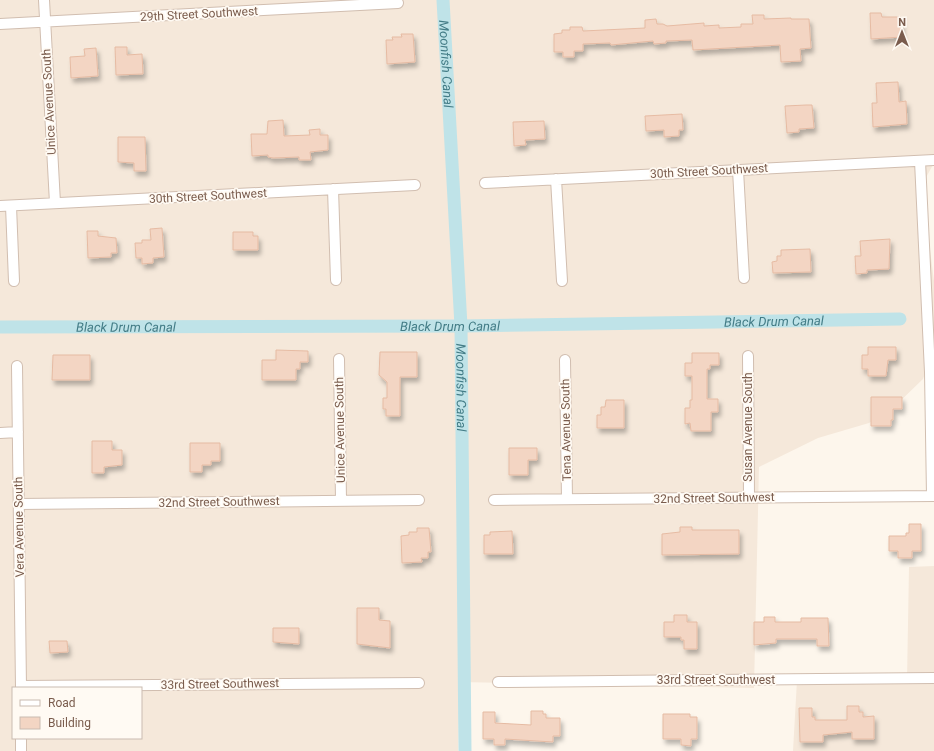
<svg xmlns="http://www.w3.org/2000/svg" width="934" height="751" viewBox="0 0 934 751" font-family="Roboto,sans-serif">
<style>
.residential{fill:#f5e8da;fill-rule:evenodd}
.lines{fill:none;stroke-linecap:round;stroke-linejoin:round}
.canal{stroke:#bfe3e8;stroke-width:13}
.building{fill:#f3d5c3;stroke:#e6bba3;filter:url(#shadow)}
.street-casing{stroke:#d1beb0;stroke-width:12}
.street{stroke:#fff;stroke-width:10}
.labels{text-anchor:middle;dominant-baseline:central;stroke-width:3.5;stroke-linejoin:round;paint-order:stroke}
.street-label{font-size:12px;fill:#7a5c4d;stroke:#fffaf3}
.water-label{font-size:13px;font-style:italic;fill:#437c86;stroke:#fffaf3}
</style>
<defs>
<filter id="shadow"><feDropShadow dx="2.5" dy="4.5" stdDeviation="2" flood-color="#0004"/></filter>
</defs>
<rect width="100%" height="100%" fill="#fdf6ec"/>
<path class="residential" d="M 0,0 L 934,0 L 934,163 L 924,181 L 922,187 L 934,281 L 934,350 L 923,379 L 893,408 L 869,423 L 818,438 L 759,467 L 754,688 L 459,682 L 458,751 L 0,751 ZM 13,688 L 141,688 L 141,738 L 13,738 Z
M 934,566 L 934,751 L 793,751 L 797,680 L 907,680 L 909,567 Z"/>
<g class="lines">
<g class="canal">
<path id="s1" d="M 443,0 L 461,326 L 465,751"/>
<path id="s2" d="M 0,327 L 461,326 L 900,319"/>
</g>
</g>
<path class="building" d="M 870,13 L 881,13 L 882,17 L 901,17 L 902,37 L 871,39 Z
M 752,15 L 764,15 L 764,19 L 791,18 L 791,19 L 809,19 L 811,48 L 800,49 L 801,61 L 781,62 L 780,45 L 693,50 L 692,40 L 666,41 L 666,43 L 654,44 L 653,41 L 611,45 L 610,43 L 583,44 L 583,51 L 574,51 L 574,57 L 563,57 L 563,52 L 554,52 L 554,34 L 562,33 L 562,30 L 570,30 L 570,27 L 582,27 L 583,31 L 645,28 L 645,20 L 656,19 L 657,24 L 663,24 L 667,26 L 704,23 L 704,26 L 719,25 L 719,28 L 741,27 L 741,24 L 753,24 Z
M 401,34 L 413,34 L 415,62 L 387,64 L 386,40 L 393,40 L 392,37 L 402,37 Z
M 115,47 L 127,47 L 127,55 L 142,54 L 143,74 L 116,75 Z
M 96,48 L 98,76 L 71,78 L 70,57 L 85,56 L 84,49 Z
M 898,82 L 899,102 L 906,101 L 907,124 L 873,127 L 872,103 L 877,103 L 876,83 Z
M 806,105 L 812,105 L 814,128 L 799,129 L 799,132 L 787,133 L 785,106 Z
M 682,114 L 683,130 L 679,130 L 679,136 L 664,137 L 664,130 L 646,131 L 645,116 Z
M 283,120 L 284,136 L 310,135 L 309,130 L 320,129 L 320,135 L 328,135 L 328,150 L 310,152 L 311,160 L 299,160 L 299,157 L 273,158 L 268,157 L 268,155 L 252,156 L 251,134 L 267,134 L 268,121 Z
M 544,121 L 545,139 L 525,140 L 526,145 L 514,146 L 513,122 Z
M 118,137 L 145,137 L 146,171 L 134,171 L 134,163 L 118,162 Z
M 162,228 L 164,257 L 153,258 L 153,263 L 142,264 L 142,258 L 136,258 L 135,243 L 142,243 L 142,240 L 151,240 L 150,229 Z
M 87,231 L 98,231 L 98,236 L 116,238 L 117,253 L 111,253 L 111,257 L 88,258 Z
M 233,232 L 253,232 L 253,236 L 258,236 L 258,250 L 233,250 Z
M 890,239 L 889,269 L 867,270 L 867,273 L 856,274 L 855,256 L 861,256 L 860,241 Z
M 810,249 L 811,272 L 773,273 L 772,262 L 777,261 L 777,256 L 781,256 L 781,250 Z
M 868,347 L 896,347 L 896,360 L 888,360 L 886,376 L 868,376 L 868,369 L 862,369 L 862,355 L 868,355 Z
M 276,350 L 308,351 L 308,362 L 300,362 L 300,369 L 296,369 L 296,380 L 262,380 L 262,360 L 276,360 Z
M 380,352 L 417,352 L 417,377 L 400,377 L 400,416 L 386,416 L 386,409 L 383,409 L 383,398 L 387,398 L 387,382 L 379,375 Z
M 692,353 L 719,353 L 719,365 L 710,365 L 710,369 L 707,369 L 707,399 L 718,399 L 718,412 L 711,412 L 711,431 L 691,431 L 690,423 L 685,424 L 685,408 L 690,408 L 690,400 L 692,400 L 692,376 L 685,376 L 685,363 L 692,363 Z
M 53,355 L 90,355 L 90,380 L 52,380 Z
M 871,397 L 902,397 L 902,409 L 893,409 L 893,420 L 891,420 L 891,426 L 871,426 Z
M 606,400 L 624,400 L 624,428 L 597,428 L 597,415 L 601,415 L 601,407 L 605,407 Z
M 92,441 L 112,441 L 112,450 L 122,450 L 122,465 L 104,467 L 104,473 L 92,473 Z
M 190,443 L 220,443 L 220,461 L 211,461 L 211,465 L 202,465 L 202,472 L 190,472 Z
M 509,448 L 537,448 L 537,460 L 528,460 L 528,475 L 509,475 Z
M 909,524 L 921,524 L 921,551 L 912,551 L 912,558 L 898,558 L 898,551 L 889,551 L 889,536 L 906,536 L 906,533 L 909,533 Z
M 680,527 L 692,527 L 692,530 L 739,530 L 739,554 L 662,555 L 662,534 L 680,532 Z
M 417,528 L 429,528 L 431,552 L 428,552 L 428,558 L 421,558 L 422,562 L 402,563 L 401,536 L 409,535 L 409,532 L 417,532 Z
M 512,531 L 513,554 L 484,554 L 484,535 L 490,535 L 490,532 Z
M 357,608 L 379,608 L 379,620 L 390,621 L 390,648 L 357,644 Z
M 674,615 L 687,615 L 687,622 L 697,622 L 697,649 L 684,649 L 684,640 L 681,640 L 681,637 L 664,637 L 664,622 L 674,622 Z
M 764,617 L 775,617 L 775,622 L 801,622 L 801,618 L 828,618 L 829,646 L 817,646 L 817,639 L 776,639 L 776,643 L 754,645 L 754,622 L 764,622 Z
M 273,628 L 299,628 L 299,644 L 273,642 Z
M 49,641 L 67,641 L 68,652 L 50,653 Z
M 847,706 L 859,706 L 859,712 L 863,712 L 863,717 L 874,716 L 874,739 L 852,739 L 852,732 L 823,735 L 823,742 L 800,742 L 799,708 L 812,708 L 812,717 L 815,717 L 815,720 L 847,720 Z
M 531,711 L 543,711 L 543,714 L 546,714 L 546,718 L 560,718 L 560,736 L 553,736 L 553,742 L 505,739 L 505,745 L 494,745 L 494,739 L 483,739 L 483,712 L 495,712 L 495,723 L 531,725 Z
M 663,714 L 690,714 L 690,717 L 697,717 L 697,739 L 691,739 L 691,746 L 681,745 L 681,739 L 663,739 Z"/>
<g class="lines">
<defs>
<path id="street" d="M 44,0 L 55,203
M 0,24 L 398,3
M 920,161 L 930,372 L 932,496
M 738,170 L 744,278
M 556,179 L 562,281
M 485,183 L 934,160
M 333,189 L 336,280
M 0,206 L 415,185
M 11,206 L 14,281
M 748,356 L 749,497
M 339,359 L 341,501
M 565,360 L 567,499
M 17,366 L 21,688
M 0,433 L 18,432
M 494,500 L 934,496
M 18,504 L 419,500
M 498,682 L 934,678
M 21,686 L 419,683
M 21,738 L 21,751"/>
</defs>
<use href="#street" class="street-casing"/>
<use href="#street" class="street"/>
</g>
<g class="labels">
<g class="street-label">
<text transform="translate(199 14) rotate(-3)">29th Street Southwest</text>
<text transform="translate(49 102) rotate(-93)">Unice Avenue South</text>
<text transform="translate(709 171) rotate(-3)">30th Street Southwest</text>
<text transform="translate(208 196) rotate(-3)">30th Street Southwest</text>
<text transform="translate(748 427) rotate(-90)">Susan Avenue South</text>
<text transform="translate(340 430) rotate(-91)">Unice Avenue South</text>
<text transform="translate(566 430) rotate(-91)">Tena Avenue South</text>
<text transform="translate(714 498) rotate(-1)">32nd Street Southwest</text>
<text transform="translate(219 502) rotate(-1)">32nd Street Southwest</text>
<text transform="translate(19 527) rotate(-91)">Vera Avenue South</text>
<text x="716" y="680">33rd Street Southwest</text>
<text transform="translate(220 684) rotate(-1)">33rd Street Southwest</text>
</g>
<g class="water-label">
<text stroke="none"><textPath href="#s1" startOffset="64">Moonfish Canal</textPath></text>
<text stroke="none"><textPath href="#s2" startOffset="774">Black Drum Canal</textPath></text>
<text stroke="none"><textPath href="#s2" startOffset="450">Black Drum Canal</textPath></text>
<text stroke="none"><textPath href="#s2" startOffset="126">Black Drum Canal</textPath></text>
<text stroke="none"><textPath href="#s1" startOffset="388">Moonfish Canal</textPath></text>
</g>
</g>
<rect x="12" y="687" width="130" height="52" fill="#fffaf3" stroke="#cabbb1"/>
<rect x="20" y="700" width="20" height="6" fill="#ffffff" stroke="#cabbb1"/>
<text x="48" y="707" font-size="12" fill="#7a5c4d">Road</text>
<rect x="20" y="717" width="20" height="12" fill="#f3d5c3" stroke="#cabbb1"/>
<text x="48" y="727" font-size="12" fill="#7a5c4d">Building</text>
<g transform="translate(902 32)" stroke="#fffaf3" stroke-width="3" paint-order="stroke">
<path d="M0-3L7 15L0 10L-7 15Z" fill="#7a5c4d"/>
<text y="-6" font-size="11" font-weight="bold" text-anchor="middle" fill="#7a5c4d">N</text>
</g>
</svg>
